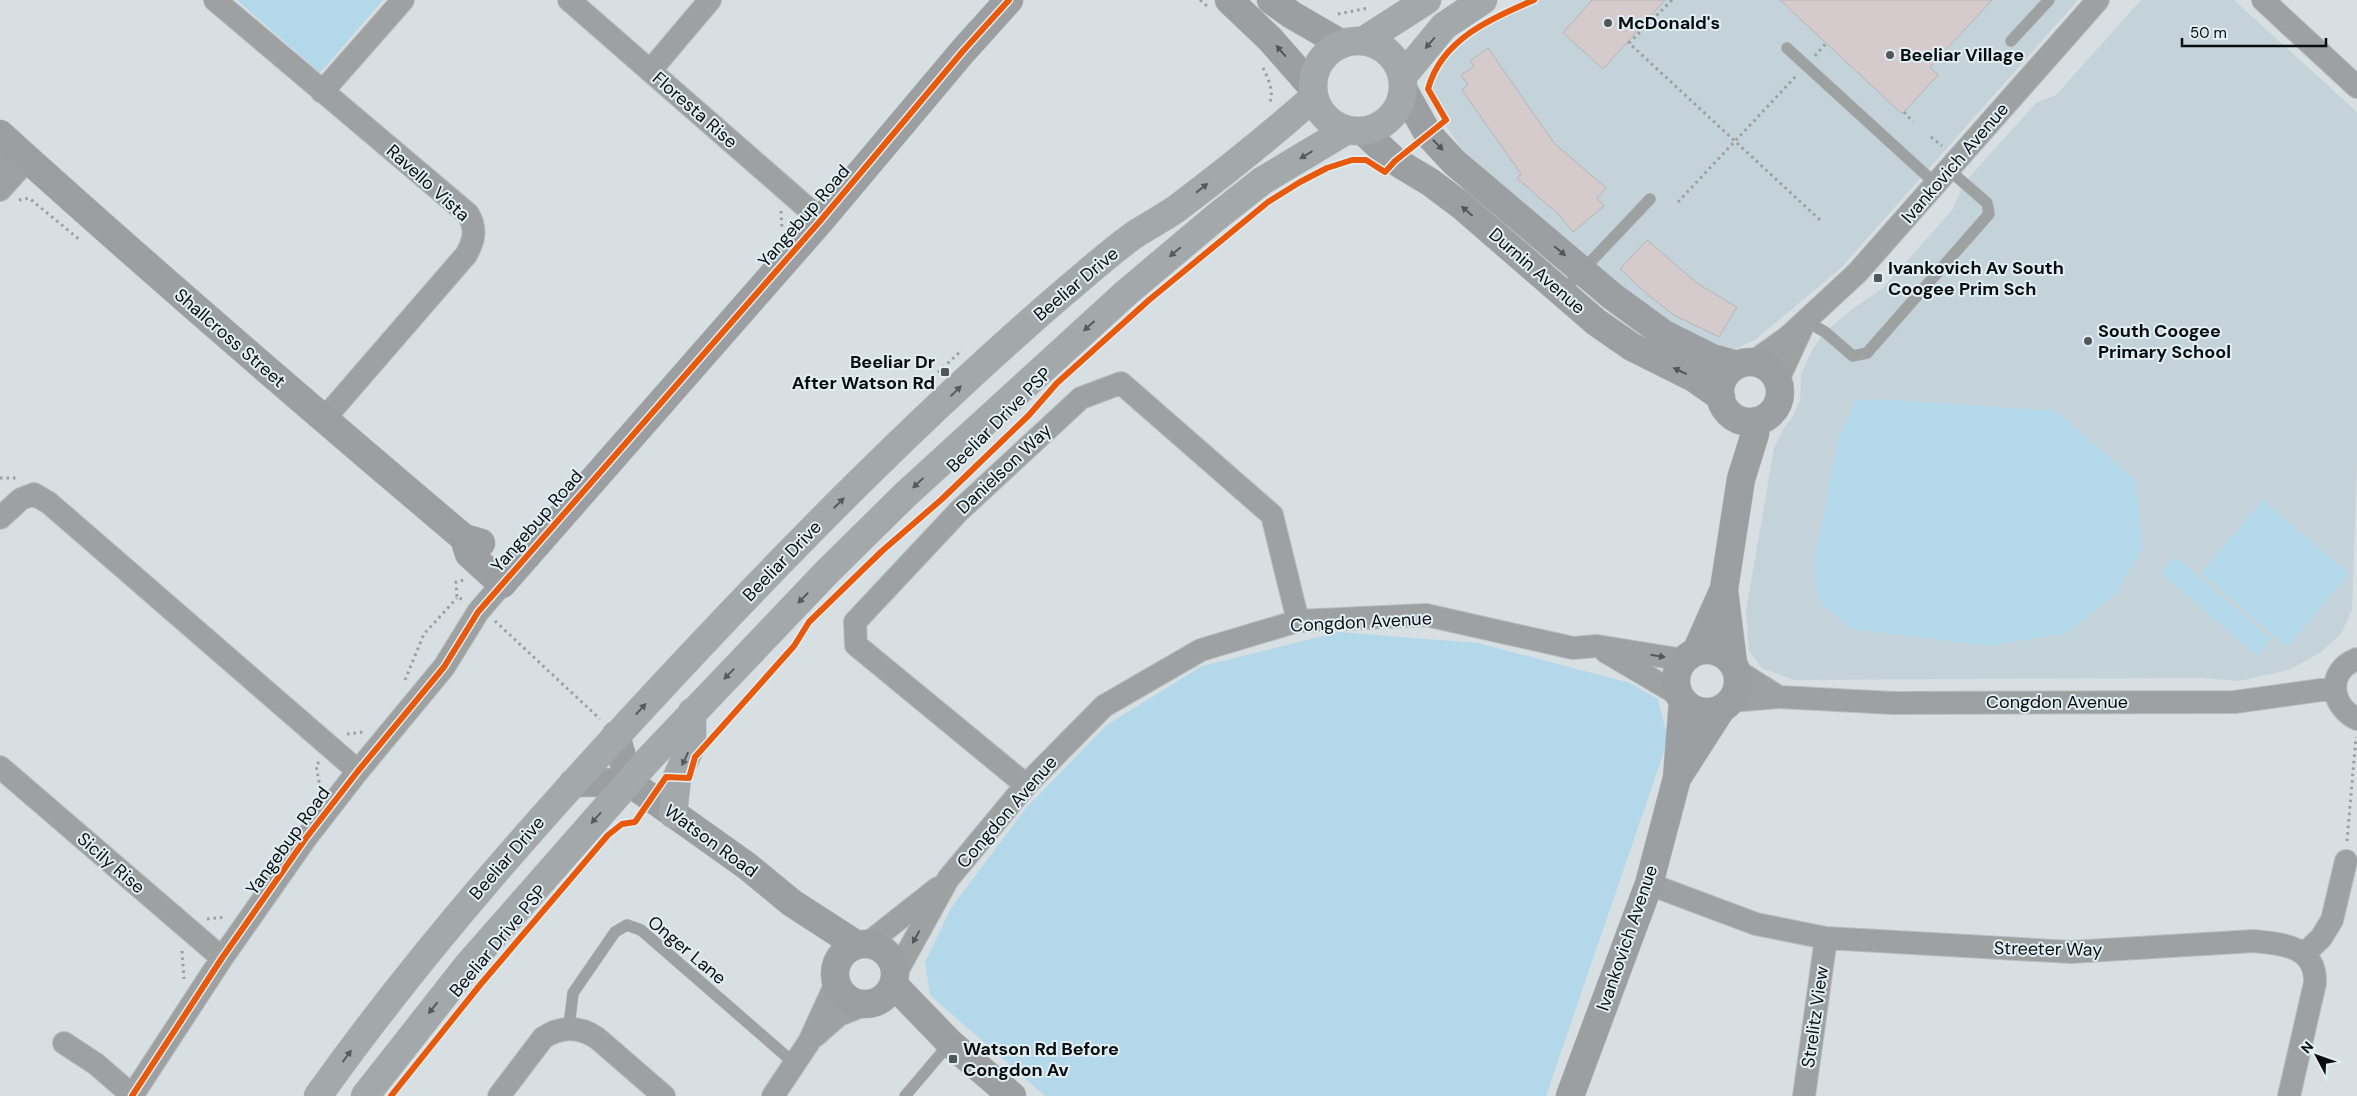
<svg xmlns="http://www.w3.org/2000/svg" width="2357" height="1096" viewBox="0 0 2357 1096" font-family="'DM Sans',sans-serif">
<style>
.built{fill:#c4d3d9}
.green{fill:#b2d8e9}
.building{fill:#d5cbcd;stroke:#b4b5b7}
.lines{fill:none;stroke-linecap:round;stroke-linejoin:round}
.lane-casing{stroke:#b8bdc0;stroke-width:12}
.street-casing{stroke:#b8bdc0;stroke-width:24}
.secondary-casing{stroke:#b8bdc0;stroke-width:29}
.highway-casing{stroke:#b8bdc0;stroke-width:29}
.path{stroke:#9b9ea1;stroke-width:3;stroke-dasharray:2.5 4;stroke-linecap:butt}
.lane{stroke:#9da1a1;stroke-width:11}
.street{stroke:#9da1a1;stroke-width:22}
.secondary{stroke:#9c9fa1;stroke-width:28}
.highway{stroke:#a3a8ab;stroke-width:28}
.cycleway-casing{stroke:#e1eef4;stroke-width:9}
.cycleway{stroke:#e8590c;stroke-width:6}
.oneway{fill:#565a5e}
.oneway2{fill:#525658}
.oneway3{fill:#535758}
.poi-dot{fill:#51565a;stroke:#e1eef4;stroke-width:2}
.labels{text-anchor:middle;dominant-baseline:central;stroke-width:4;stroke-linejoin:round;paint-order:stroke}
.poi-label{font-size:18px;font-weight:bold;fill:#090d10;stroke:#e1eef4;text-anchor:start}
.street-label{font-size:18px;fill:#090d10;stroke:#e1eef4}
</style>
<rect width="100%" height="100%" fill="#d8dfe2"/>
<path class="built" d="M 1521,0 L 2078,0 L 1841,268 L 1755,340 L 1730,351 L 1689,335 L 1615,285 L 1462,149 L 1427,98 L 1439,55 L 1457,37 Z
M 2141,0 L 2234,0 L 2357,112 L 2357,464 L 2352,610 L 2341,634 L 2321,652 L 2289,670 L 2239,681 L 2203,678 L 1794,680 L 1762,668 L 1749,651 L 1746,611 L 1774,448 L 1784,428 L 1794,415 L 1800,400 L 1801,374 L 1812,350 L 1825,332 L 1847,313 L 1883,288 L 1953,209 L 1964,183 L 2037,102 L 2056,95 Z"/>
<path class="green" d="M 237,0 L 383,0 L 320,73 Z
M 1878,399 L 2056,411 L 2135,480 L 2143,547 L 2116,593 L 2068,633 L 1988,646 L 1850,629 L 1819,600 L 1814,564 L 1839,436 L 1857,400 Z
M 2263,500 L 2349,574 L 2287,647 L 2201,573 Z
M 2175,556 L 2271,639 L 2257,656 L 2161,573 Z
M 1339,632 L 1478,643 L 1630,683 L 1658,699 L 1668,740 L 1546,1096 L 1045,1096 L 930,995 L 925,962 L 951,908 L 1026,808 L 1107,725 L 1202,666 Z"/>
<path class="building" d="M 1592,0 L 1665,0 L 1603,69 L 1563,33 Z
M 1780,0 L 1992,0 L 1930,67 L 1938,75 L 1902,114 Z
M 1488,48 L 1554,143 L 1606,188 L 1597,198 L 1604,206 L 1573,232 L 1559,215 L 1517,178 L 1521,174 L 1462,90 L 1468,85 L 1461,75 L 1474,66 L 1470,61 Z
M 1647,240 L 1698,284 L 1737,307 L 1719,337 L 1674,315 L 1648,295 L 1620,269 Z"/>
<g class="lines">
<defs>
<path id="lane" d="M 2011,41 L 2049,0
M 1787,48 L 1937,185
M 1561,293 L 1650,199
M 1806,321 L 1825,332 L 1853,356 L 1867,353 L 1989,214 L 1987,203 L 1949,170
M 571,1028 L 570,1018 L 573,993 L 615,932 L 627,925 L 641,930 L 794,1063
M 905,1096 L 950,1043"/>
<path id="street" d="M 215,0 L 468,214 C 477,229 474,241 466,255 L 324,419
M 569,0 L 821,220
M 2263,0 L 2357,87
M 650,71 L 710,0
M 322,92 L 403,0
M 0,167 L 15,148
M 0,190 L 28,159
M 1753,362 L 1789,336 L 1857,273 L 2098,0
M 1778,380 L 1802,328
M 0,518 L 21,499 L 34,494 L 49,503 L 358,771
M 1606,652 L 1679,695
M 2357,659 C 2326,671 2330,706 2357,719
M 1736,670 L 1779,697
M 1731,701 L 1779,697 L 1893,703 L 2235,702 L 2335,688
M 0,767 L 222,958
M 1026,785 L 856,645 L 855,622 L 959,511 L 1081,398 L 1121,383 L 1272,515 L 1298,621
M 1649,884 L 1756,924 L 1826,938 L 2071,952 L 2254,941 C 2283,944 2316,946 2315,983 L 2289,1096
M 867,944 L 938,888
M 2304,954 L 2321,938 L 2332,920 L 2346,861
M 895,975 L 948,879 L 1026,785 L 1104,706 L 1201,650 L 1298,621 L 1426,615 L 1573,648 L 1597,646 L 1684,660
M 815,1036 L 839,1015 L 864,1005
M 64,1043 L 96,1064 L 133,1096
M 132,1096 L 222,958 L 306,838 L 358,771 L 444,667 L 478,612 L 502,584
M 499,1096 L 543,1038 C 561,1026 579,1026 597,1038 L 664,1096
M 773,1096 L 809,1042 L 836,983
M 1804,1096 L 1826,938"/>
<path id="secondary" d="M 1229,0 L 1270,39 L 1313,88
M 1271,0 L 1292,15 L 1342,44
M 1403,89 L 1428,134 L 1454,162 L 1612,296 L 1664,334 L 1712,358 L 1737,365
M 1363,131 L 1395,161 L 1430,182 L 1462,206 L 1596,322 L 1632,347 L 1694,378 L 1721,397
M 0,134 C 152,272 308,406 464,538 L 481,543
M1720 392a30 30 0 1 1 60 0a30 30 0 1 1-60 0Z
M 464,538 L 469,554 L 502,584 L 821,220 L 963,51 L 1009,0
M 1724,590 L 1733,663
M1676 681a31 31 0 1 1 62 0a31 31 0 1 1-62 0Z
M 1696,652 L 1724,589 L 1741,479 L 1755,434 L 1756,421
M 616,735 L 629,782 L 747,866 L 792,903 L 857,945
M 1679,775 L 1722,708
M 573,783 L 629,782
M835 974a30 30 0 1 1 60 0a30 30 0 1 1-60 0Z
M 894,985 L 950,1043 L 1012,1096
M 1570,1096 L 1649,884 L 1677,778 L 1683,701"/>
<path id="highway" d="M 1363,41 L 1427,0
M1313 86a45 45 0 1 1 90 0a45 45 0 1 1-90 0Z
M 1402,77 L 1444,26 L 1483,0
M 673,814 L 677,777 L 692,744 L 692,712
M 318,1096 C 424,947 546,811 671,677 C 795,544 924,413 1062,294 C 1086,274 1109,253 1134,235 C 1148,226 1163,218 1176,209 C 1224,173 1270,136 1314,97
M 365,1096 L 468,965 L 648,760 L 827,572 L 905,495 L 1126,293 L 1215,218 L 1262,181 L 1347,130"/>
</defs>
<use href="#lane" class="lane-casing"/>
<use href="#street" class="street-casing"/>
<use href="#secondary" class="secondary-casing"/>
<use href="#highway" class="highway-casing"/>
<path class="path" d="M 1200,0 L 1207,6
M 1672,0 L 1629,43 L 1820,220
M 1338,14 L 1369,8
M 1815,56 L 1826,43
M 1263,68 C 1268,78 1275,93 1269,104
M 1904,112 L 1913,122
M 1931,137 L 1942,146
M 19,200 L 29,198 L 80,240
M 1678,202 L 1797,75
M 781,211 L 782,230
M 919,390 L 962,350
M 0,478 L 17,478
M 462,599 L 457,598 L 456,582 L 464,580
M 495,621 L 600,719
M 405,680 L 424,634 L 457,598
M 347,734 L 363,732
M 319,762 L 316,765 L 320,787
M 2347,841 L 2356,737
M 207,919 L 226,917
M 182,951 L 184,979"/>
<use href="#lane" class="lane"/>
<use href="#street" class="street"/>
<use href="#secondary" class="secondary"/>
<use href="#highway" class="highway"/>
<defs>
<path id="cycleway" d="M 132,1096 L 222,958 L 306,838 L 358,771 L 444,667 L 478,612 L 821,220 L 963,51 L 1009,0
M 391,1096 L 480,985 L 608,835 L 622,824 L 635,822 L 666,777 L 689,778 L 695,757 L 794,646 L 809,622 L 882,551 L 942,499 L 1029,415 L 1057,383 L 1149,300 L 1268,202 L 1300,182 L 1327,168 L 1352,160 L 1366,160 L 1385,172 L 1395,161 L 1446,120 L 1428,89 C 1441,40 1491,18 1534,0"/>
</defs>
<use href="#cycleway" class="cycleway-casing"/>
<use href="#cycleway" class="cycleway"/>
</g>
<defs><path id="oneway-solid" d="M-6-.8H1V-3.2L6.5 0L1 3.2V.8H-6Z" transform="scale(1.25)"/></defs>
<g class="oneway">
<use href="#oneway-solid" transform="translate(1430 43) rotate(131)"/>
<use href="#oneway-solid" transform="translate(1306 155) rotate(149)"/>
<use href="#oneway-solid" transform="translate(1202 188) rotate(-38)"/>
<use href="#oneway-solid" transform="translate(1175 252) rotate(140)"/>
<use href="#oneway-solid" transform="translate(1089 326) rotate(138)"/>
<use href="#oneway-solid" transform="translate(956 391) rotate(-44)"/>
<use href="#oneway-solid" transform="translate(918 483) rotate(137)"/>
<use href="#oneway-solid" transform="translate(839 503) rotate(-45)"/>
<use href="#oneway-solid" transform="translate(803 598) rotate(134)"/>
<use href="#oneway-solid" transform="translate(729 674) rotate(134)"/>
<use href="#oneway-solid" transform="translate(641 709) rotate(-47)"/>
<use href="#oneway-solid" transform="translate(685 759) rotate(115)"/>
<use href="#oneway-solid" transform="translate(596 818) rotate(132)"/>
<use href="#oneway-solid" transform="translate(433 1008) rotate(129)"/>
<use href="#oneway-solid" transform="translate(347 1056) rotate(-54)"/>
</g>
<g class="oneway2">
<use href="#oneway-solid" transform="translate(1281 51) rotate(-131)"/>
<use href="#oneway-solid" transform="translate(1438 145) rotate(46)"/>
<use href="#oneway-solid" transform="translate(1467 211) rotate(-139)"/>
<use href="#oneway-solid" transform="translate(1560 251) rotate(40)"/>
<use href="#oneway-solid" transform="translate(1680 371) rotate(-155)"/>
</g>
<g class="oneway3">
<use href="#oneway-solid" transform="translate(1658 656) rotate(9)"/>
<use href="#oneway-solid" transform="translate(916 937) rotate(119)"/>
</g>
<g class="poi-dot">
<circle cx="1608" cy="23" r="5"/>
<circle cx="1890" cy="55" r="5"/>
<rect x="1873" y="273" width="10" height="10" rx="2.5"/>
<circle cx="2088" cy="341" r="5"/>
<rect x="940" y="367" width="10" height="10" rx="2.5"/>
<rect x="948" y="1054" width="10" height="10" rx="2.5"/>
</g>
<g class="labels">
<g class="poi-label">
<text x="1618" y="23">McDonald's</text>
<text x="1900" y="55">Beeliar Village</text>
<text x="1888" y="268">Ivankovich Av South<tspan x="1888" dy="21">Coogee Prim Sch</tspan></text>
<text x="2098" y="331">South Coogee<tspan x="2098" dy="21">Primary School</tspan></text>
<text x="935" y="362" text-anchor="end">Beeliar Dr<tspan x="935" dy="21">After Watson Rd</tspan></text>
<text x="963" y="1049">Watson Rd Before<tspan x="963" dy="21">Congdon Av</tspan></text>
</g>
<g class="street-label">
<text transform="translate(695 110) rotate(41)">Floresta Rise</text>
<text transform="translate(1955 163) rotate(-49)">Ivankovich Avenue</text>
<text transform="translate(428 183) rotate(42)">Ravello Vista</text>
<text transform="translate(804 216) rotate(-49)">Yangebup Road</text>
<text transform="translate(1537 271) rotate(41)">Durnin Avenue</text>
<text transform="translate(1076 284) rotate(-40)">Beeliar Drive</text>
<text transform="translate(230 338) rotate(41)">Shallcross Street</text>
<text transform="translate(999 420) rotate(-45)">Beeliar Drive PSP</text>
<text transform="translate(1004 469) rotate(-43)">Danielson Way</text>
<text transform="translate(537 521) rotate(-49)">Yangebup Road</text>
<text transform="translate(782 561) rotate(-46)">Beeliar Drive</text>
<text transform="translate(1361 622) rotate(-3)">Congdon Avenue</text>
<text x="2057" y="702">Congdon Avenue</text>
<text transform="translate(1007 812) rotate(-49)">Congdon Avenue</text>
<text transform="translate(288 841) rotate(-54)">Yangebup Road</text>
<text transform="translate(711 841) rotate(36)">Watson Road</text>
<text transform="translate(507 858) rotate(-49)">Beeliar Drive</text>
<text transform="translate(111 863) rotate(41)">Sicily Rise</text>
<text transform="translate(1627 938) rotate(-71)">Ivankovich Avenue</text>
<text transform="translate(498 941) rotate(-50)">Beeliar Drive PSP</text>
<text transform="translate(2048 949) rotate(1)">Streeter Way</text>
<text transform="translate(687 950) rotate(40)">Onger Lane</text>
<text transform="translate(1815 1017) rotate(-82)">Strelitz View</text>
</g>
</g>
<g transform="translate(2317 1056) rotate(311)" stroke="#e1eef4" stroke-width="4" paint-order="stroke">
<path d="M0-4L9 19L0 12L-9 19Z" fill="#090d10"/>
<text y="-8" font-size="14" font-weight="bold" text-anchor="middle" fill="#090d10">N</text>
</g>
<path d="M2182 38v8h144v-8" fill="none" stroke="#090d10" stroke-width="2.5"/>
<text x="2190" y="38" font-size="15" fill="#090d10" stroke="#e1eef4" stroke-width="4" paint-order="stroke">50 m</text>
</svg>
